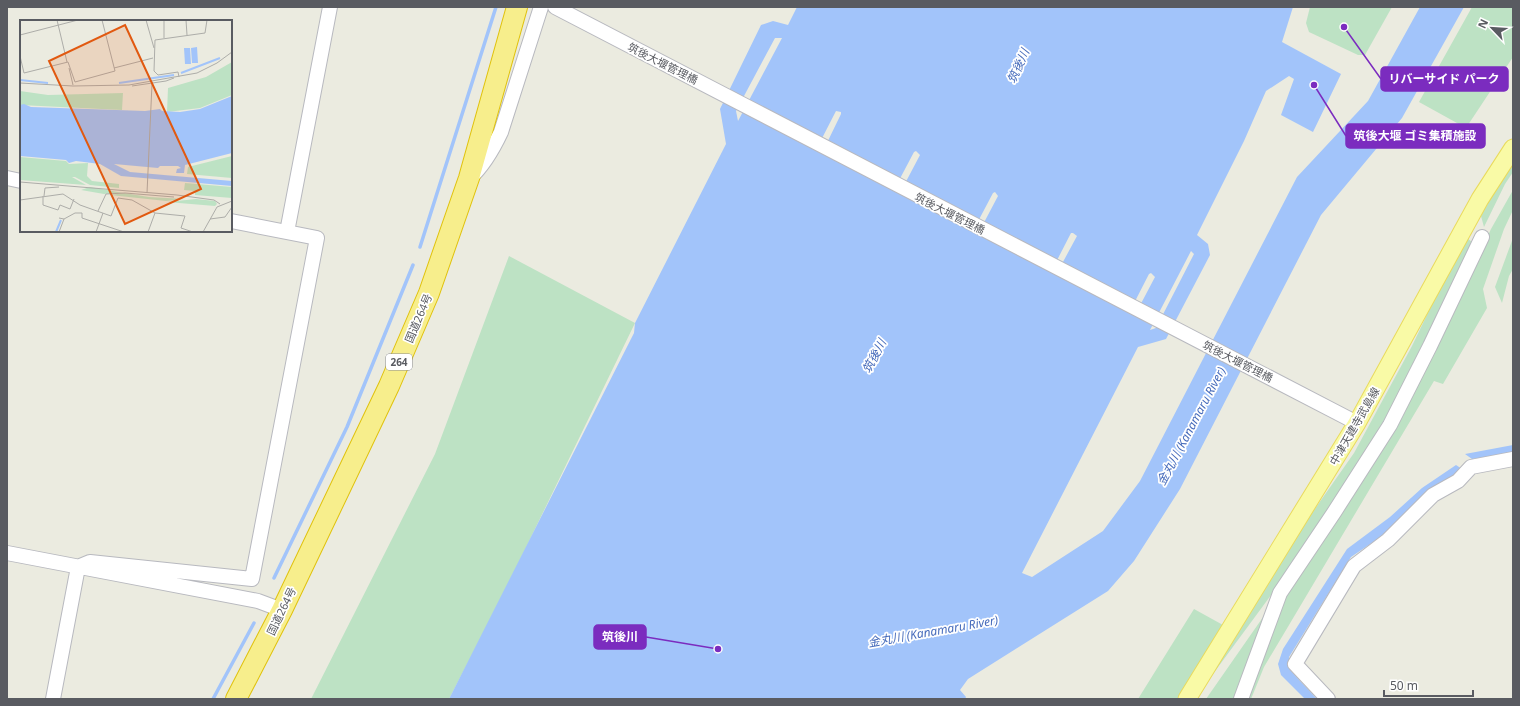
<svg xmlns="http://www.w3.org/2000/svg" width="1520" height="706" viewBox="0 0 1520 706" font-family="'Noto Sans','Noto Sans JP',sans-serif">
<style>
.green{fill:#bde2c4}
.water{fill:#a2c4fa;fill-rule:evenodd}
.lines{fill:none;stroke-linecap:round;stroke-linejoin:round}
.stream{stroke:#a2c4fa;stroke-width:3.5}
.minor-casing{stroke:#b8b9bf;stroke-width:16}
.major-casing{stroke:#e9da5c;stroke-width:19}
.highway-casing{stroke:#e0c20c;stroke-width:22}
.minor{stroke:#fff;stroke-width:14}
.major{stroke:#f9faa6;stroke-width:17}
.highway{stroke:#f7ee8c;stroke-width:20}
.labels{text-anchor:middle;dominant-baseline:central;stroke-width:3.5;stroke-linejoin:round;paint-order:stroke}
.shield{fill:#fff;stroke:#8b8c90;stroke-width:1}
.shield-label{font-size:10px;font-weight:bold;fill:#595b61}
.street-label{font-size:11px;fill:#595b61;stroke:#fff}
.water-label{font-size:12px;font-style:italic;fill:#466bbb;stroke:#fff}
.inset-river{fill:none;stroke:#a2c4fa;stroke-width:2}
.inset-road{fill:none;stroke:#adada9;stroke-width:1}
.view{fill:#e15910;fill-opacity:0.15;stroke:#e15910;stroke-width:2}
.inset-edge{fill:none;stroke:#595b61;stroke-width:2}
.leader{fill:none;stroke:#7b2cbf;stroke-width:1.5}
.callout-dot{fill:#7b2cbf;stroke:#fff;stroke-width:1.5}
.callout{fill:#7b2cbf;stroke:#7b2cbf;stroke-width:1.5}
.callout-label{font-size:12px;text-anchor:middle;font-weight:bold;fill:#fff}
</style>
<rect width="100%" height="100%" fill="#ebebe0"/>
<path class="green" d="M 1310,7 L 1392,7 L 1365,55 L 1358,55 L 1309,32 L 1306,23 Z
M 1472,7 L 1513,7 L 1513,57 L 1466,128 L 1419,102 Z
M 1513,164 L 1513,172 L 1505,184 L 1484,227 L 1481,216 L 1498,184 Z
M 1513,190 L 1513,210 L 1504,229 L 1483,289 L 1487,308 L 1443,384 L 1434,381 L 1264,667 L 1251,699 L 1245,699 L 1282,600 L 1436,346 L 1491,229 Z
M 1467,238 L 1472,242 C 1444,304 1416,367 1383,426 C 1330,521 1261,607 1198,695 L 1305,523 L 1354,453 L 1412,346 L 1446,275 Z
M 1513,238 L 1513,269 L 1509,276 L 1502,303 L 1495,287 Z
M 509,256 L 635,323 L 499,603 L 449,699 L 311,699 L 435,454 Z
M 1194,609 L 1223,625 L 1178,699 L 1138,699 Z
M 1268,610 L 1236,699 L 1206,699 Z"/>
<path class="water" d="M 797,7 L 1293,7 L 1282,42 L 1341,74 L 1313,132 L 1281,115 L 1294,79 L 1289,76 L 1266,91 L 1244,141 L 1197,235 L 1208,244 L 1210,255 L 1166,339 L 1138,347 L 1022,573 L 1032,577 L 1103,531 L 1140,481 L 1297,177 L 1368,101 L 1420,7 L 1464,7 L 1402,118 L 1321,215 L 1180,489 L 1134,561 L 1108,591 L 968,679 L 960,690 L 966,697 L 965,699 L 449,699 L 634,333 L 635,323 L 726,144 L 720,109 L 761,25 L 773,21 L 788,25 ZM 775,38 L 782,38 L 738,121 L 736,111 ZM 836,111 L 841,112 L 841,114 L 823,151 L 817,148 ZM 916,151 L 920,155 L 901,191 L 895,188 L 914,152 ZM 995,192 L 998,196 L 979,232 L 974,229 L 993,193 ZM 1071,233 L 1073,233 L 1077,236 L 1057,273 L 1052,270 ZM 1191,251 L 1194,254 L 1156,328 L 1150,330 ZM 1151,273 L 1155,277 L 1136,313 L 1130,311 L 1149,274 Z
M 1513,445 L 1513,454 L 1472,459 L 1465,454 Z
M 1456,465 L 1462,469 L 1388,532 L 1351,557 L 1289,657 L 1290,670 L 1317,699 L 1305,699 L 1281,675 L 1278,664 L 1283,649 L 1347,549 L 1390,517 L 1422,488 Z"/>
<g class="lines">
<path class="stream" d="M 420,247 L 496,7
M 274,578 L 347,427 L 413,265
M 213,699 L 254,623"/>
<defs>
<path id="minor" d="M 555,7 L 1357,423
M 7,178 L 21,181
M 470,178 C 484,165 493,149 501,132 L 541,7
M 287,232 L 330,7
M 7,553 L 258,601 L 282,610
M 78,567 L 90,562 L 252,579 L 317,238 L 231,221
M 53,699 L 78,567
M 1241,699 L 1280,593 L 1335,511 L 1390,425 L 1430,346 L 1482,237
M 1328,699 L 1295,664 L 1354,566 L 1388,540 L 1433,495 L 1458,481 L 1471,467 L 1513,459"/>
<path id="major" d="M 1187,699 L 1357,423 L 1480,199 L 1513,148"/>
<path id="highway" d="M 236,699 L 282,610 L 389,386 L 429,293 L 469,178 L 517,7"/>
</defs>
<use href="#minor" class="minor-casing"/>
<use href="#major" class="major-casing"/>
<use href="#highway" class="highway-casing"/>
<use href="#minor" class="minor"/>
<use href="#major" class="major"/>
<use href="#highway" class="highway"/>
</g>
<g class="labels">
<rect class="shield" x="386" y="354" width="26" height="16" rx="3"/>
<g class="shield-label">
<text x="399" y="362">264</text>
</g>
<g class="street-label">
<text transform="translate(663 63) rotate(27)">筑後大堰管理橋</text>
<text transform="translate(950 213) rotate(27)">筑後大堰管理橋</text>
<text transform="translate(418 318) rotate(-67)">国道264号</text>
<text transform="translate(1238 361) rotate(27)">筑後大堰管理橋</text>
<text transform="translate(1354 426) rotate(-60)">中津天建寺武島線</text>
<text transform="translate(281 611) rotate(-64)">国道264号</text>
</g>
<g class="water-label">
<text transform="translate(1018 66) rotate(-66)">筑後川</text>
<text transform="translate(874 356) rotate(-62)">筑後川</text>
<text transform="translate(1191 426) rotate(-62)">金丸川 (Kanamaru River)</text>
<text transform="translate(933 631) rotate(-10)">金丸川 (Kanamaru River)</text>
</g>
</g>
<g transform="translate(20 20)">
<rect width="212" height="212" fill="#ebebe0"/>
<path d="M 212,42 L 212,75 L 180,88 L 147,92 L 148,68 L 186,57 ZM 0,71 L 28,75 L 103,73 L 102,90 L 0,85 ZM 212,136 L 212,158 L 167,154 L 168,147 ZM 0,137 L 46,141 L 49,144 L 68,143 L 67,156 L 72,161 L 99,164 L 99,168 L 70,165 L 55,157 L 52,157 L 66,165 L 0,160 ZM 165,163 L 212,167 L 212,178 L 175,175 L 175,171 L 164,170 ZM 70,167 L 87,170 L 103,173 L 84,174 L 61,170 ZM 104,173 L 129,177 L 165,179 L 146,181 L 90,175 ZM 176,179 L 195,181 L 197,184 L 195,186 L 147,182 Z" fill="#bde2c4"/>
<path d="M 177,27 L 178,43 L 172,43 L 171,28 ZM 164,28 L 170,28 L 171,44 L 165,44 ZM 212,76 L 212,133 L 165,145 L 164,153 L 156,153 L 157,149 L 161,148 L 158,146 L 140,146 L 138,148 L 94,144 L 110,152 L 212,161 L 212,166 L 101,156 L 80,144 L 56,141 L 49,143 L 46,140 L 0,136 L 0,85 L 4,84 L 11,87 L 125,91 L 140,89 L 142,91 L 160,92 L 180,89 Z" fill="#a2c4fa"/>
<path class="inset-river" d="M 161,53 L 200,38M 0,60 L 28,63M 99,63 L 154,55M 36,212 L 41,200"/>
<path class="inset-road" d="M 37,0 L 47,42M 126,0 L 134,28M 166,0 L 167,15M 0,15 L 58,0M 144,18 L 144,0M 0,36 L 4,53 L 48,42M 48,42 L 55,62 L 95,51 L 82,0M 49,48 L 53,65M 94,48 L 133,38M 159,57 L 158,52 L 138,55 L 134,51 L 135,20 L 185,13 L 187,0M 0,63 L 53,66 L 109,65 L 177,53 L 197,43 L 212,32M 112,66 L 146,61 L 154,58M 0,162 L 157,175 L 194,180 L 200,184M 127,173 L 132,64M 23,176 L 23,185 L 38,190 L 40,185 L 50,189 L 54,179M 24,176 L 25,168 L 39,167M 0,180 L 43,174 L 60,185 L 91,196 L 98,178 L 112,180 L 135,193 L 128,212M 78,191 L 86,174 L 105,173 L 154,177M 135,193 L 165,196 L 161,208 L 173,212M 39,198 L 44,199 L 55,193 L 62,193 L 62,198 L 104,212M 190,199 L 205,197 L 212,187M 39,212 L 44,199M 76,212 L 83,193M 183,212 L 197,187 L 212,181"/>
<path class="view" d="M 105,5 L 181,169 L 105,204 L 29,41 Z"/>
<rect width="212" height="212" class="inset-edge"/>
</g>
<path class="leader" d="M1344 27L1381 79M1314 85L1346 136M718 649L646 637"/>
<g class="callout-dot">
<circle cx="1344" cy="27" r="4"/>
<circle cx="1314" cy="85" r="4"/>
<circle cx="718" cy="649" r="4"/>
</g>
<g class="callout">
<rect x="1381" y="67" width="127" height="24" rx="4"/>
<rect x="1346" y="124" width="139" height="24" rx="4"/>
<rect x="594" y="625" width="52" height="24" rx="4"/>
</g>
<g class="callout-label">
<text x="1444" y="83">リバーサイド パーク</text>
<text x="1415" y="140">筑後大堰 ゴミ集積施設</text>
<text x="620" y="641">筑後川</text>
</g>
<rect width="1520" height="706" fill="none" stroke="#595b61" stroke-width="16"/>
<g transform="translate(1492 28) rotate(295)" stroke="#ffffff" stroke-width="3" paint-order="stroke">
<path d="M0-3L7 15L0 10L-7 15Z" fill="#595b61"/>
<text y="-6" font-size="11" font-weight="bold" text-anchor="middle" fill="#595b61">N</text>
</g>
<path d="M1384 690v6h89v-6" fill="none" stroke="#595b61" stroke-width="2"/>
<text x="1390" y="690" font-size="12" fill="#595b61" stroke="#ffffff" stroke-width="3" paint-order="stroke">50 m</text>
</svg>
